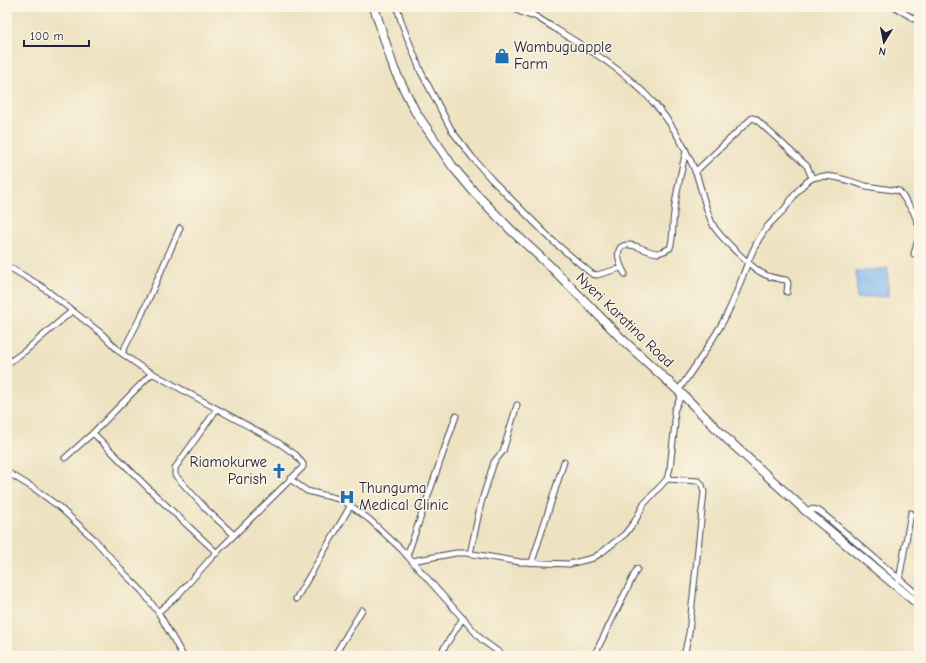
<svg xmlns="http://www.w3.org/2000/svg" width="926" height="663" viewBox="0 0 926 663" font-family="'Comic Neue',sans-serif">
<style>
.water{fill:#7eb8ef;stroke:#506d95}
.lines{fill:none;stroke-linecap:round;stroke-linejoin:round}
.minor-casing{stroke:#403f4f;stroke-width:7}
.trunk-casing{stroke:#403f4f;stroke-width:10}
.minor{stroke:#fff;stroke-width:5}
.trunk{stroke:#fff;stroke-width:8}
.labels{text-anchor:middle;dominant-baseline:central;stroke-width:3;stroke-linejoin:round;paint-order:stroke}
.poi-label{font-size:15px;fill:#22223b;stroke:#fcf5e5;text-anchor:start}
.street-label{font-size:15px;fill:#22223b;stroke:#fcf5e5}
</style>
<rect width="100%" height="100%" fill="#fcf5e5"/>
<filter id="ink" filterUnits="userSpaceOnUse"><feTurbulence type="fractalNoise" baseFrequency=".025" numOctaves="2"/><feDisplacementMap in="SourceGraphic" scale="8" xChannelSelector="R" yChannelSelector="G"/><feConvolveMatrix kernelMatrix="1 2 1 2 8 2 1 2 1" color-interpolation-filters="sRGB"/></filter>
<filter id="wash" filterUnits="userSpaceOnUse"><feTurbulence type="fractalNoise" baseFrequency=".012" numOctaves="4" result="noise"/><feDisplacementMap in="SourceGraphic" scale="16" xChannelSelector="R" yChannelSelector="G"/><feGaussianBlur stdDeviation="0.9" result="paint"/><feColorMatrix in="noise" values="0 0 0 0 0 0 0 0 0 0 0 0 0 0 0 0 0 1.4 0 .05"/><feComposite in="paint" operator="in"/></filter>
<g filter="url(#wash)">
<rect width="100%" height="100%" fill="#ede2c1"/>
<path class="water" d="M 888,268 L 888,296 L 857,298 L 856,272 Z"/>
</g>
<g filter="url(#ink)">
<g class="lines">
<defs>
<path id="minor" d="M 397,7 L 402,24 L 421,72 L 452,131 L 472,157 L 491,179 L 554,242 L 592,274 L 597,275 L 621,268
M 508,7 L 531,16
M 521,7 C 566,37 616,61 652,101 C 670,120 686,149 696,173 C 702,190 705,209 713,225 C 719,236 749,265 760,272 C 768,277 777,279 786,280 L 788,283 L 787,292
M 895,7 L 919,22
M 695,172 L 752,118 L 756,119 L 760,123 L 807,166 L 812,178
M 914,254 L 919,236
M 7,266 L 41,286 L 102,334 L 120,352 L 141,367 L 279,443 L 296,455 L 303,464 L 303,467 L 212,557 L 177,596 L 158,612
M 625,274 C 620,266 611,243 630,245 C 640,246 649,253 658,253 C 663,252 667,250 670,248 C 674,237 672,225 674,213 C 676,192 681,172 686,151
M 122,353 L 142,314 L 180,228
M 7,364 L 25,351 L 72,311
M 678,391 C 696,365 714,340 728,312 C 741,286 747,256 764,231 C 770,222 780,215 786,207 C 793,197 802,183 813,178 C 828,172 851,182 866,186 C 877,188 888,189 899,191 L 913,211 L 919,226
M 217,409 L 175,468 L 175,475 L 206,509 L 234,535
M 93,433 L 152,492 L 217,553
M 65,458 L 93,433 L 152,373
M 7,472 L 35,489 L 58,506 L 94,539 L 125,574 L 142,591 L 158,612 L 183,656
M 290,479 L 307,491 L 343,500 L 370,520 L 402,550 L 482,640 L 504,656
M 667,479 L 699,481 L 702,485 L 704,492 L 689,633 L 684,656
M 806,511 C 815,506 821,512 828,518 L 919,596
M 470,554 L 481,503 L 494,462 L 503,451 L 517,405
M 407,556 L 456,416
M 412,561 L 456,553 L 467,553 L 520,562 L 569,564 L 593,558 L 601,553 L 625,534 L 635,521 L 644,504 L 667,479 L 670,468 L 675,423 L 674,411 L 682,394
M 532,562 L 564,462
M 899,580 L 911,513
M 296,599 L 351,505
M 334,656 L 362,610
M 439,656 L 463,618
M 594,656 L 637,569"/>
<path id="trunk" d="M 374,7 L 394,69 L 415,111 L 453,167 L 474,192 L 512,231 L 550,266 L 624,341 L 682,394 L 728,440 L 806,511 L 919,605"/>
</defs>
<use href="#minor" class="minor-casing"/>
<use href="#trunk" class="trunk-casing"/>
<use href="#minor" class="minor"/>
<use href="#trunk" class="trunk"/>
</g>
</g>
<defs>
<symbol id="shop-bare" viewBox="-9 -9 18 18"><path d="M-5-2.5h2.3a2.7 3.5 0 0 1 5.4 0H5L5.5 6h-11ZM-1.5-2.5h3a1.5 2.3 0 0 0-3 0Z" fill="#1f6fb2" stroke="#fcf5e5" stroke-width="2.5" paint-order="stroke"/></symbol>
<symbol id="church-bare" viewBox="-9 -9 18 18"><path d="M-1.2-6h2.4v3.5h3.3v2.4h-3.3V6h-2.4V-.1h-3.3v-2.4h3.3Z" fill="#1f6fb2" stroke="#fcf5e5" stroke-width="2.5" paint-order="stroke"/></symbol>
<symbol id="hospital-bare" viewBox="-9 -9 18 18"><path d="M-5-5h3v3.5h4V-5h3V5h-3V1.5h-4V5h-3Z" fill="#1f6fb2" stroke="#fcf5e5" stroke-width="2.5" paint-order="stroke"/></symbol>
</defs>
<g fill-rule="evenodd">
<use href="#shop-bare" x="491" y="45" width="22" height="22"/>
<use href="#church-bare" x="268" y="460" width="22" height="22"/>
<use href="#hospital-bare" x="336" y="486" width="22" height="22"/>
</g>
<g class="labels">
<g class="poi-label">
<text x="514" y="47">Wambuguapple<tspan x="514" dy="17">Farm</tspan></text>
<text x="267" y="462" text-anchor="end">Riamokurwe<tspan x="267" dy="17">Parish</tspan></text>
<text x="359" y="488">Thunguma<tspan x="359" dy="17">Medical Clinic</tspan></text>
</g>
<g class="street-label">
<text transform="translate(625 320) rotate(44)">Nyeri Karatina Road</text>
</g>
</g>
<rect width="926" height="663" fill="none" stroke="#fcf5e5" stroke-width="24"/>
<g transform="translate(884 42) rotate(190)" stroke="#fcf5e5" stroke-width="3" paint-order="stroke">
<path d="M0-3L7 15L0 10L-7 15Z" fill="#22223b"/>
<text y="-6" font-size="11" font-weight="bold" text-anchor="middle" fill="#22223b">N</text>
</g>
<path d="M24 40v6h65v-6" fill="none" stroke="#22223b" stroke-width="2"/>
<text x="30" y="40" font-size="12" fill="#22223b" stroke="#fcf5e5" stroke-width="3" paint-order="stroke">100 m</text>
</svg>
